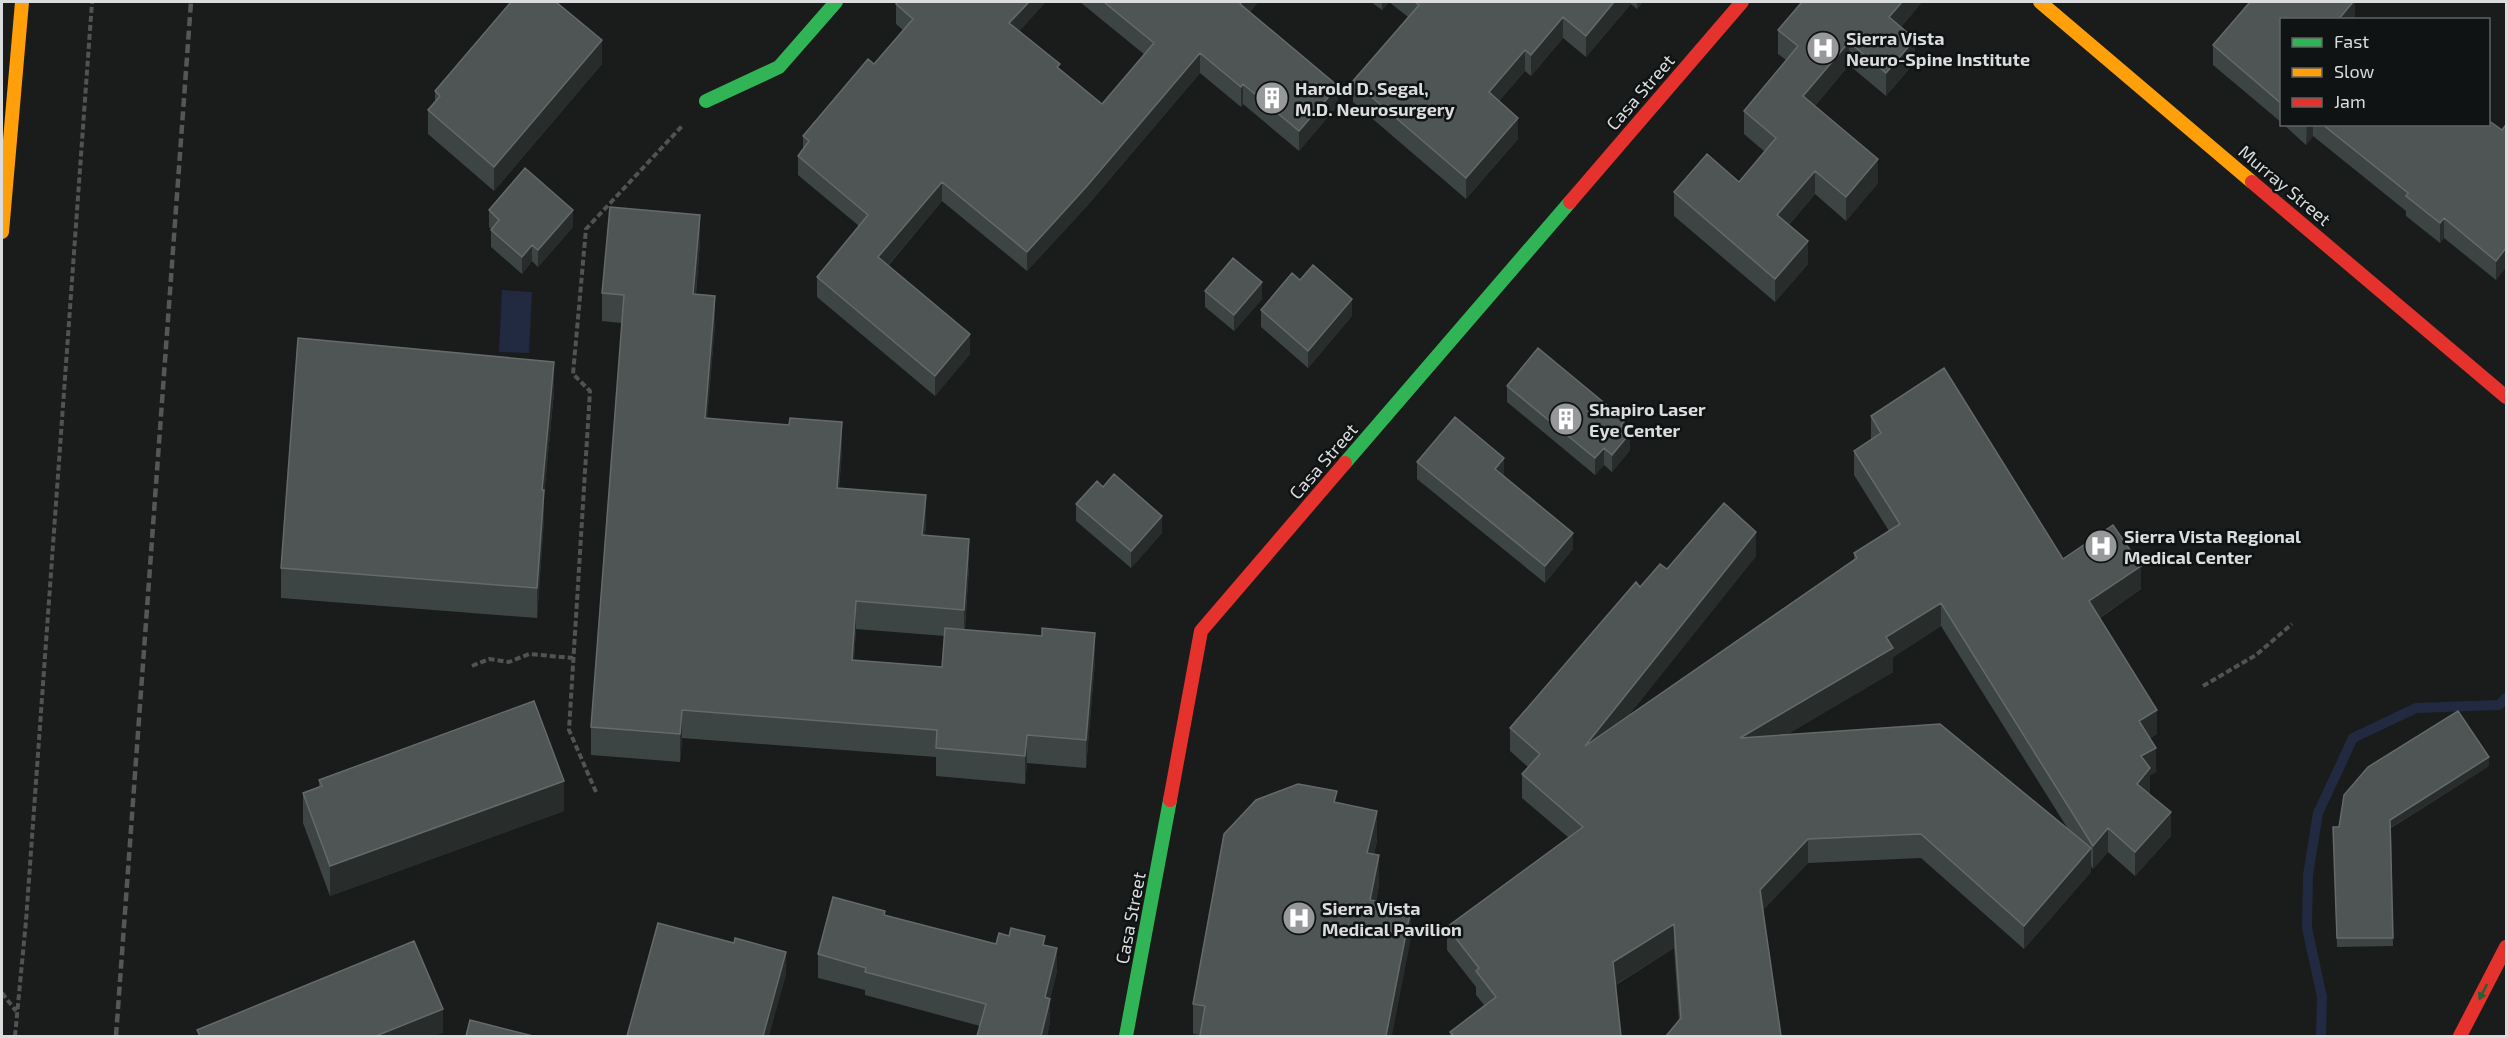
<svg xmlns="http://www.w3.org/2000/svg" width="2508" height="1038" viewBox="0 0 2508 1038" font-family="'Exo 2',sans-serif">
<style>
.water{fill:#222a41}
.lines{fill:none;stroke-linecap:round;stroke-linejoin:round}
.stream{stroke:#222a41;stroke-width:10}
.path{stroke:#515252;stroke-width:4;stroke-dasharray:6 3;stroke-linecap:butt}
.fast{stroke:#30b455;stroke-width:14}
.slow{stroke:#ff9f0a;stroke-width:14}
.jam{stroke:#e5322d;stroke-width:14}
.rail{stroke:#565656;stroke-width:4.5;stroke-dasharray:9 4.5;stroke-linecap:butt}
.wall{fill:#3d4444;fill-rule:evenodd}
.shaded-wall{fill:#282d2c}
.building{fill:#4e5554;stroke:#646a6a;stroke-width:1.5}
.oneway{fill:#206434}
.labels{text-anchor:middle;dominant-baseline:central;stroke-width:5;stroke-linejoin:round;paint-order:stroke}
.poi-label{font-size:18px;font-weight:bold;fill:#dadcdd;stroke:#101313;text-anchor:start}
.street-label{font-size:18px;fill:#dadcdd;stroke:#101313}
</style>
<rect width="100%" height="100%" fill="#1a1b1b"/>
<path class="water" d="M 502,290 L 532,292 L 529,353 L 499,352 Z"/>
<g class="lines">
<path class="stream" d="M 2321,1036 L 2322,997 L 2307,928 L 2308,875 L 2318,813 L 2353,738 L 2416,708 L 2499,705 L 2506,698"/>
<path class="path" d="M 472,666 L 489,659 L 509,662 L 529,654 L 573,658
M 2203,686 L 2256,655 L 2292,624
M 596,792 L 569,730 L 590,391 L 573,374 L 586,229 L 683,125
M 2,993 L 16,1011
M 15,1036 L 26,921 L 92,2"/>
<path class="fast" d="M 706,101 L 779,67 L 836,2
M 1345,463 L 1570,202
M 1126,1036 L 1170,800"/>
<path class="slow" d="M 2040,2 L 2252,182
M 2,232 L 22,2"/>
<path class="jam" d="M 2252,182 L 2506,397
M 1570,202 L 1742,2
M 1170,800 L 1201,631 L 1345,463
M 2460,1036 L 2506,947"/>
<path class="rail" d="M 116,1036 L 191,2"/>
</g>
<path class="wall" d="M 1080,2 L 1258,2 L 1250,12 L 1338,105 L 1299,151 L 1243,104 L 1241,107 L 1200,73 L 1087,206 L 1027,271 L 942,201 L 888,266 L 970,354 L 935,396 L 817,297 L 817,277 L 859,226 L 798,175 L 798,156 L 803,149 L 803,136 L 874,64 L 903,30 L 896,24 L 896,4 L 1020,32 L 1060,70 L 1102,104 L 1145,55 Z
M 1371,2 L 1643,2 L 1637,9 L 1631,4 L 1586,57 L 1563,38 L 1531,76 L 1525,71 L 1499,101 L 1518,139 L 1466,199 L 1353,102 L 1353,81 L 1408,17 L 1389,2 L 1382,10 Z
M 1802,2 L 1922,2 L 1901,27 L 1915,62 L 1886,96 L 1849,65 L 1815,106 L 1878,183 L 1846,221 L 1815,194 L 1789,225 L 1808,264 L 1775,302 L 1674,216 L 1674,192 L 1739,182 L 1765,152 L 1744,134 L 1744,111 L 1786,60 L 1778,54 L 1778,30 Z
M 2250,2 L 2355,2 L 2355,19 L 2282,20 L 2282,123 L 2213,65 L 2213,45 Z
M 602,64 L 494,191 L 428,134 L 428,110 L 435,103 L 435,91 Z
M 2283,124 L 2488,124 L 2502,130 L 2506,127 L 2506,267 L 2496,280 L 2444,238 L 2440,243 L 2406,216 L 2406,211 L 2313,136 L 2306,145 Z
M 489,210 L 573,227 L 538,267 L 532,261 L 522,274 L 491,247 L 491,229 L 489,227 Z
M 700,243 L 696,294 L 715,324 L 707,419 L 842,450 L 839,488 L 926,523 L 925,535 L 969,567 L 965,629 L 1095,661 L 1086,768 L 1027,763 L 1025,784 L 936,776 L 936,757 L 682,738 L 680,762 L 591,755 L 591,727 L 622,323 L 602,321 L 602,293 ZM 856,629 L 945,636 L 942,667 L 854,660 Z
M 1300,280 L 1352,316 L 1308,368 L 1261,327 L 1261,310 Z
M 1205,291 L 1262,299 L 1234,331 L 1205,307 Z
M 1507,386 L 1625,429 L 1630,450 L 1612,472 L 1604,465 L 1595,475 L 1507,402 Z
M 554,392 L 544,495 L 544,520 L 537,618 L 281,598 L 281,568 Z
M 1871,416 L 2063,559 L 2141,589 L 2100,618 L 2157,734 L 2150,738 L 2156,772 L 2150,775 L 2150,792 L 2148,794 L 2171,836 L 2135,876 L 2108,852 L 2093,869 L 2091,866 L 2091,872 L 2024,949 L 1921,858 L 1808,863 L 1763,910 L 1679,1020 L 1674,948 L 1616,985 L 1621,1036 L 1450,1036 L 1450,1032 L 1484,1005 L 1476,995 L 1476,987 L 1447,950 L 1447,927 L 1569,838 L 1522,798 L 1522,774 L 1528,767 L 1510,751 L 1510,728 L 1640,587 L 1667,569 L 1756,556 L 1628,716 L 1854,559 L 1854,553 L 1889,531 L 1854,475 L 1854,451 L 1871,439 ZM 1941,626 L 2068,829 L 1786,735 L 1893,672 L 1893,657 Z
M 1417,462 L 1504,475 L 1573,549 L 1545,583 L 1417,479 Z
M 1076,504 L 1162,533 L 1131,568 L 1076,521 Z
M 2489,766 L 2391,828 L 2393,946 L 2337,947 L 2333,827 L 2339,827 Z
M 319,780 L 564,811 L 330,896 L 303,823 L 303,793 L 319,787 Z
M 1337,803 L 1377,841 L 1374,854 L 1379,885 L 1376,901 L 1411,938 L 1200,1035 L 1193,1034 L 1193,1004 Z
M 885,916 L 996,944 L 1045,945 L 1057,971 L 1050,999 L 1050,1022 L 1047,1036 L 977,1036 L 980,1026 L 865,995 L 865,990 L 818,978 L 818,954 Z"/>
<path class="shaded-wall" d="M 1029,2 L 1046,2 L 1009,43 L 1009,23 Z
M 1242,2 L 1258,2 L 1240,23 L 1240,4 Z
M 1382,2 L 1389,2 L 1382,10 Z
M 1614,2 L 1631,2 L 1631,4 L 1586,57 L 1586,36 Z
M 1637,2 L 1643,2 L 1637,9 Z
M 1902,2 L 1922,2 L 1889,41 L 1889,17 Z
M 2353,2 L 2355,2 L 2355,19 L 2338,20 Z
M 1563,17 L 1563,38 L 1531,76 L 1531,55 Z
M 1915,39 L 1915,62 L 1886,96 L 1886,73 Z
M 602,40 L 602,64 L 494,191 L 494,167 Z
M 1849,42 L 1849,65 L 1803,120 L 1803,96 Z
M 1525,50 L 1525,71 L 1489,113 L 1489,92 Z
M 1200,53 L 1200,73 L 1087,206 L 1027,271 L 1027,252 Z
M 1243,84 L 1243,104 L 1241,107 L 1241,87 Z
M 1338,86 L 1338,105 L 1299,151 L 1299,131 Z
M 1518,118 L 1518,139 L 1466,199 L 1466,178 Z
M 2307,124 L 2313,124 L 2313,136 L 2306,145 Z
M 1878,159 L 1878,183 L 1846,221 L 1846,197 Z
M 1815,171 L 1815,194 L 1777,239 L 1777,215 Z
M 942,182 L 942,201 L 878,277 L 878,257 Z
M 573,210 L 573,227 L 538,267 L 538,250 Z
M 700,215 L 700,243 L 693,322 L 693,294 Z
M 2444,218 L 2444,238 L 2440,243 L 2440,223 Z
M 1808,241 L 1808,264 L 1775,302 L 1775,279 Z
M 532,245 L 532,261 L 522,274 L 522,257 Z
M 2506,248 L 2506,267 L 2496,280 L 2496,261 Z
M 1262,282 L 1262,299 L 1234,331 L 1234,315 Z
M 715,296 L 715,324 L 705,446 L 705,418 Z
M 1352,299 L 1352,316 L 1308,368 L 1308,351 Z
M 970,334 L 970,354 L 935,396 L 935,376 Z
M 554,362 L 554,392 L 544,495 L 544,520 L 537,618 L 537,588 L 542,490 Z
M 1625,420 L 1625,436 L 1621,425 Z
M 842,422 L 842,450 L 837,515 L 837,488 Z
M 1630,433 L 1630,450 L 1612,472 L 1612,455 Z
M 1604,448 L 1604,465 L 1595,475 L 1595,458 Z
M 1504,458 L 1504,475 L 1495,485 L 1495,469 Z
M 926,495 L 926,523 L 922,563 L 922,535 Z
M 1162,516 L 1162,533 L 1131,568 L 1131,551 Z
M 1756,532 L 1756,556 L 1585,770 L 1585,746 Z
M 1573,533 L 1573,549 L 1545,583 L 1545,566 Z
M 969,539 L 969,567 L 964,638 L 964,610 Z
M 2141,566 L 2141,589 L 2089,625 L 2089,601 Z
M 856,601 L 856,629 L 852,688 L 852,660 Z
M 1941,603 L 1941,626 L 1893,657 L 1893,672 L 1740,762 L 1740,738 L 1886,637 Z
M 1095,633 L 1095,661 L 1086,768 L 1086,740 Z
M 682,710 L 682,738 L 680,762 L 680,734 Z
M 2157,710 L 2157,734 L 2139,745 L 2139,721 Z
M 1027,735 L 1027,763 L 1025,784 L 1025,756 Z
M 2156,748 L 2156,772 L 2150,775 L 2150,792 L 2137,808 L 2137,784 L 2141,756 Z
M 2489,757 L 2489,766 L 2390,828 L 2390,820 Z
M 564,781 L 564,811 L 330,896 L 330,866 Z
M 1377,811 L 1377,841 L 1367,883 L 1367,853 Z
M 2171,812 L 2171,836 L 2135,876 L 2135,852 Z
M 2108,828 L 2108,852 L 2093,869 L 2093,846 Z
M 1808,839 L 1808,863 L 1760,913 L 1760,890 Z
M 2091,848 L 2091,872 L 2024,949 L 2024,926 Z
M 1379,855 L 1379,885 L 1370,930 L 1370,900 Z
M 1411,908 L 1411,938 L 1392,1036 L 1386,1036 Z
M 1674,924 L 1674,948 L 1613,986 L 1613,962 Z
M 1057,948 L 1057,971 L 1045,1020 L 1045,997 Z
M 786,952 L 786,975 L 769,1036 L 763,1036 Z
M 1050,999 L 1050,1022 L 1047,1036 L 1041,1036 Z
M 443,1009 L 443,1033 L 435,1036 L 376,1036 Z"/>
<path class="building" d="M 511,2 L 556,2 L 602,40 L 494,167 L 428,110 L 440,96 L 435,91 Z
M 898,2 L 1029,2 L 1009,23 L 1060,64 L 1057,67 L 1102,104 L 1154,43 L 1104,2 L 1242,2 L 1240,4 L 1338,86 L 1299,131 L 1243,84 L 1241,87 L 1200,53 L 1087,186 L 1027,252 L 942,182 L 878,257 L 970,334 L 935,376 L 817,277 L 868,215 L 798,156 L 809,141 L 803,136 L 868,59 L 874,64 L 913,19 L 896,4 Z
M 1415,2 L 1614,2 L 1586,36 L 1563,17 L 1531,55 L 1525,50 L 1489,92 L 1518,118 L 1466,178 L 1353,81 L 1419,5 Z
M 1802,2 L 1902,2 L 1889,17 L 1915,39 L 1886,73 L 1849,42 L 1803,96 L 1878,159 L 1846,197 L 1815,171 L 1777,215 L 1808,241 L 1775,279 L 1674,192 L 1707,154 L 1739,182 L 1776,138 L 1744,111 L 1798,46 L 1778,30 Z
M 2250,2 L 2353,2 L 2338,20 L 2282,20 L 2282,104 L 2213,45 Z
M 2488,120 L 2502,130 L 2505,126 L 2506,127 L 2506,248 L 2496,261 L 2444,218 L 2440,223 L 2406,196 L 2408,193 L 2322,124 L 2488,124 Z
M 525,168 L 573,210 L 538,250 L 532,245 L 522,257 L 491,230 L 499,220 L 489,210 Z
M 610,207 L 700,215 L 693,294 L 715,296 L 705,418 L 789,425 L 790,418 L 842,422 L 837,488 L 926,495 L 922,535 L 969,539 L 964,610 L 856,601 L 852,660 L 942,667 L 945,628 L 1042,636 L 1042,628 L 1095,633 L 1086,740 L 1027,735 L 1025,756 L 936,748 L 937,730 L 682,710 L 680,734 L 591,727 L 624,295 L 602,293 Z
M 1233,258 L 1262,282 L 1234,315 L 1205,291 Z
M 1313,265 L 1352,299 L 1308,351 L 1261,310 L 1292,273 L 1300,280 Z
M 298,338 L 554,362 L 542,490 L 544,490 L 537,588 L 281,568 Z
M 1538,348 L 1625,420 L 1621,425 L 1630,433 L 1612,455 L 1604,448 L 1595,458 L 1507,386 Z
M 1944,368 L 2063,559 L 2113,525 L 2141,566 L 2089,601 L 2157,710 L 2139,721 L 2156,748 L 2141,756 L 2150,768 L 2137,784 L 2171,812 L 2135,852 L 2108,828 L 2093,846 L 1941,603 L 1886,637 L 1893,648 L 1740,738 L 1940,724 L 2091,848 L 2024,926 L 1921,834 L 1808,839 L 1760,890 L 1781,1036 L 1666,1036 L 1681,1018 L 1674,924 L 1613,962 L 1621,1036 L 1454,1036 L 1450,1032 L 1496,997 L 1476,971 L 1479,968 L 1447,927 L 1583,827 L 1522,774 L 1540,754 L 1510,728 L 1636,582 L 1640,587 L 1660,564 L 1667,569 L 1724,503 L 1756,532 L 1585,746 L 1857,558 L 1854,553 L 1900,524 L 1854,451 L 1881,433 L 1871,416 Z
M 1455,417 L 1504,458 L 1495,469 L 1573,533 L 1545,566 L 1417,462 Z
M 1114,474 L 1162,516 L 1131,551 L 1076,504 L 1097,481 L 1103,487 Z
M 534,701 L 564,781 L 330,866 L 303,793 L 322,786 L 319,780 Z
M 2458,711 L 2489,757 L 2390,820 L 2393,938 L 2337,938 L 2333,827 L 2339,827 L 2344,795 L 2368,767 Z
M 1298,784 L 1337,791 L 1334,802 L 1377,811 L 1367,853 L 1379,855 L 1370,900 L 1411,908 L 1386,1036 L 1200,1036 L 1205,1006 L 1193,1004 L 1224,834 L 1256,800 Z
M 833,897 L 885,911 L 884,915 L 996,944 L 999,933 L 1009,936 L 1011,928 L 1045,936 L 1043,945 L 1057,948 L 1045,997 L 1050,999 L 1041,1036 L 977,1036 L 986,1004 L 865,972 L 866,968 L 818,954 Z
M 658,923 L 734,943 L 735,938 L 786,952 L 763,1036 L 627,1036 Z
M 414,941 L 443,1009 L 376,1036 L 200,1036 L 197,1030 Z
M 470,1020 L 533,1036 L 466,1036 Z"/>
<defs><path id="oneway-solid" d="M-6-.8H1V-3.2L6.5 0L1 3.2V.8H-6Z" transform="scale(1.5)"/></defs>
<use class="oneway" href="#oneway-solid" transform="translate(2483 992) rotate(117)"/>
<defs>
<symbol id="hospital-disc" viewBox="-11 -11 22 22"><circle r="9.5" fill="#979899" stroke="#101313"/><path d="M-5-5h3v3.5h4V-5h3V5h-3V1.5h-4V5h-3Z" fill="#fff"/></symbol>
<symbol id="building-disc" viewBox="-11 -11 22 22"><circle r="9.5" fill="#979899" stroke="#101313"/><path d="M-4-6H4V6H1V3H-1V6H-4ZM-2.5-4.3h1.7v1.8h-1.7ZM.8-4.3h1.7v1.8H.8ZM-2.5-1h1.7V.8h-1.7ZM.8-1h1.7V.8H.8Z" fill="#fff"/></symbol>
</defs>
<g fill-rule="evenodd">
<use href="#hospital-disc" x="1804" y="29" width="38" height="38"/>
<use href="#building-disc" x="1253" y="79" width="38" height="38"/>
<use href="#building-disc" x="1547" y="400" width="38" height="38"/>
<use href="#hospital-disc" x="2082" y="527" width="38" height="38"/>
<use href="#hospital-disc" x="1280" y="899" width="38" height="38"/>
</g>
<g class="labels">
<g class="poi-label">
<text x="1846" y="38">Sierra Vista<tspan x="1846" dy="21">Neuro-Spine Institute</tspan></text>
<text x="1295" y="88">Harold D. Segal,<tspan x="1295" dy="21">M.D. Neurosurgery</tspan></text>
<text x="1589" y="409">Shapiro Laser<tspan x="1589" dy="21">Eye Center</tspan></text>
<text x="2124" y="536">Sierra Vista Regional<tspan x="2124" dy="21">Medical Center</tspan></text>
<text x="1322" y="908">Sierra Vista<tspan x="1322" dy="21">Medical Pavilion</tspan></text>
</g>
<g class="street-label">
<text transform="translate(1640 92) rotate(-49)">Casa Street</text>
<text transform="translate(2285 185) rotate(40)">Murray Street</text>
<text transform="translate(1323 461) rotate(-49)">Casa Street</text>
<text transform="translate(1130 918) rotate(-79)">Casa Street</text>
</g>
</g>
<rect width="2508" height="1038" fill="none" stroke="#dadcdd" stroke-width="6"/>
<rect x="2280" y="18" width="210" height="108" fill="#101313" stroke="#616364" stroke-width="1.5"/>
<rect x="2292" y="38" width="30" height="9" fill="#30b455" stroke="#616364" stroke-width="1.5"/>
<text x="2334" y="48" font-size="18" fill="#dadcdd">Fast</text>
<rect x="2292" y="68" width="30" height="9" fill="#ff9f0a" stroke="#616364" stroke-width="1.5"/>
<text x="2334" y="78" font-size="18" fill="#dadcdd">Slow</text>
<rect x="2292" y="98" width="30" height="9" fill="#e5322d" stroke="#616364" stroke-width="1.5"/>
<text x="2334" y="108" font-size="18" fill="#dadcdd">Jam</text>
</svg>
